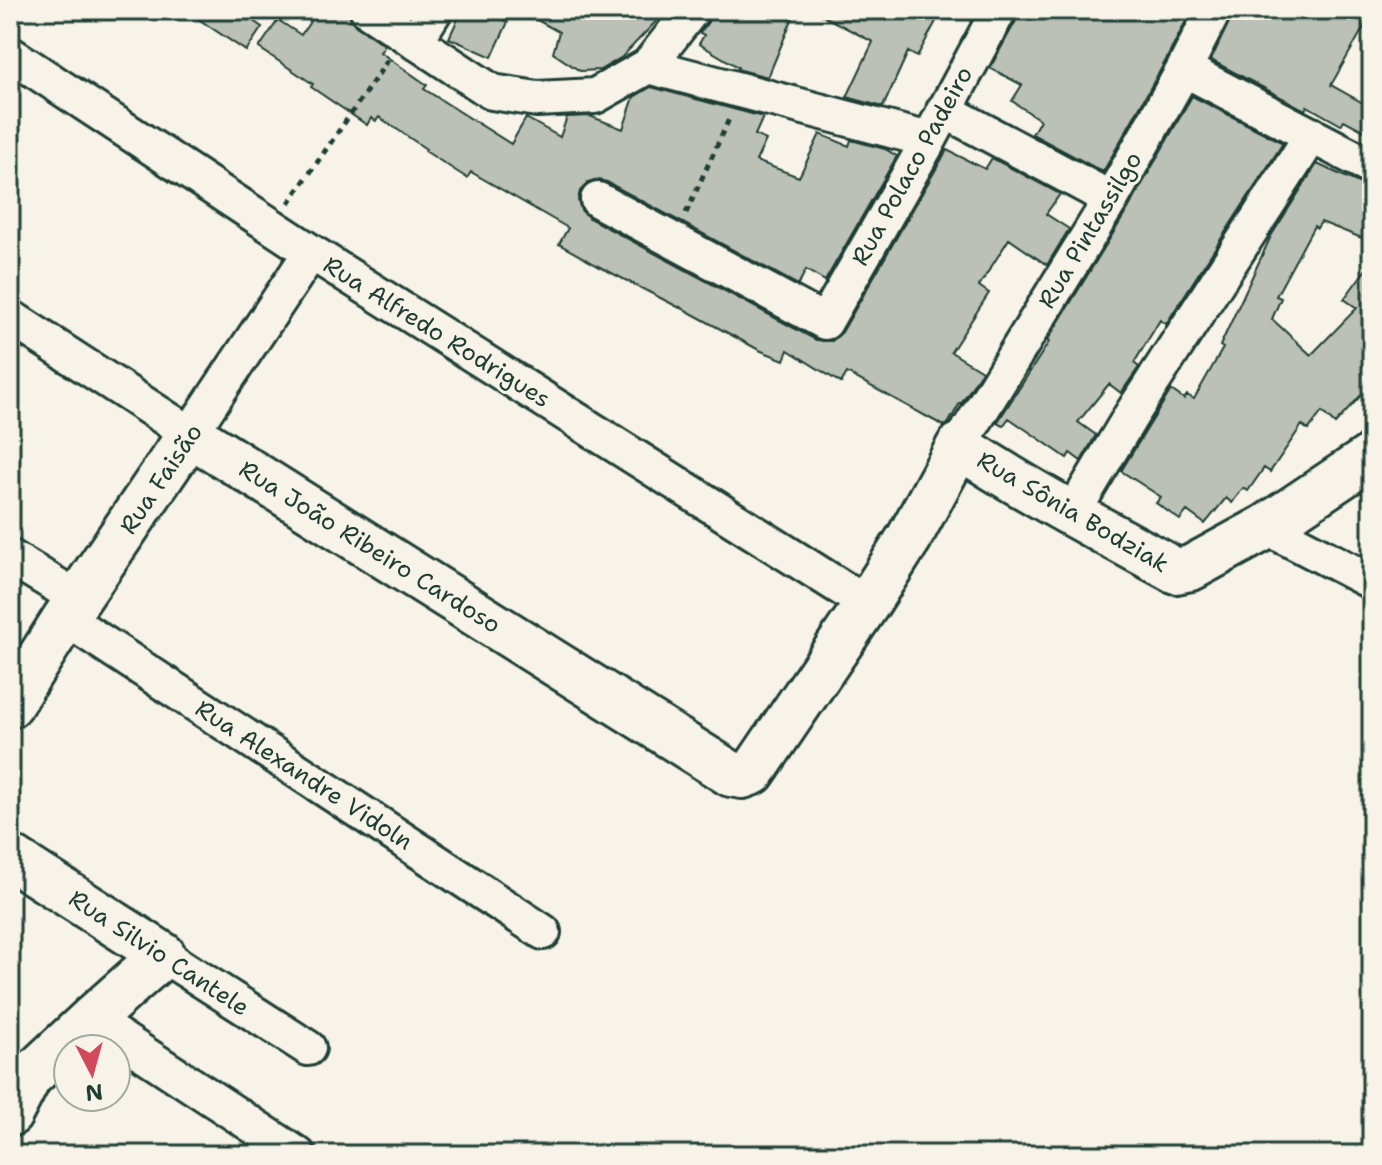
<svg xmlns="http://www.w3.org/2000/svg" width="1382" height="1165" viewBox="0 0 1382 1165" font-family="'Shantell Sans',sans-serif">
<style>
.building{fill:#bbc1b6;stroke:#1f3d34;stroke-width:2}
.lines{fill:none;stroke-linecap:round;stroke-linejoin:round}
.minor-casing{stroke:#1f3d34;stroke-width:40}
.tertiary-casing{stroke:#1f3d34;stroke-width:50}
.path{stroke:#1f3d34;stroke-width:5;stroke-dasharray:6 6;stroke-linecap:butt}
.minor{stroke:#f7f3e8;stroke-width:34}
.tertiary{stroke:#f7f3e8;stroke-width:44}
.labels{text-anchor:middle;dominant-baseline:central;stroke-width:6;stroke-linejoin:round;paint-order:stroke}
.street-label{font-size:24px;fill:#1f3d34;stroke:#f7f3e8}
</style>
<rect width="100%" height="100%" fill="#f7f3e8"/>
<filter id="ink" filterUnits="userSpaceOnUse"><feTurbulence type="fractalNoise" baseFrequency=".0125" numOctaves="2"/><feDisplacementMap in="SourceGraphic" scale="16" xChannelSelector="R" yChannelSelector="G"/><feConvolveMatrix kernelMatrix="1 2 1 2 8 2 1 2 1" color-interpolation-filters="sRGB"/></filter>
<g filter="url(#ink)">
<path class="building" d="M 185,10 L 237,10 L 262,27 L 246,51 Z
M 318,10 L 348,10 L 351,20 L 356,26 L 383,44 L 384,47 L 380,52 L 427,85 L 424,89 L 511,144 L 526,118 L 560,137 L 567,117 L 590,116 L 623,129 L 634,97 L 651,87 L 763,117 L 755,135 L 766,140 L 756,161 L 799,177 L 820,134 L 849,146 L 851,140 L 885,149 L 897,156 L 825,281 L 806,270 L 798,285 L 607,182 L 598,180 L 588,183 L 580,191 L 578,200 L 581,210 L 589,218 L 816,340 L 832,341 L 842,332 L 947,150 L 985,169 L 992,158 L 1060,194 L 1046,214 L 1069,229 L 1047,265 L 1009,239 L 979,286 L 989,293 L 951,352 L 982,371 L 961,404 L 960,403 L 948,424 L 944,426 L 847,373 L 841,383 L 788,350 L 784,360 L 759,350 L 680,307 L 680,308 L 600,267 L 559,244 L 568,228 L 471,172 L 467,178 L 425,151 L 426,149 L 379,117 L 376,121 L 371,118 L 367,125 L 311,87 L 313,84 L 259,48 L 278,20 L 301,35 Z
M 462,10 L 482,10 L 508,22 L 492,57 L 449,38 Z
M 519,10 L 667,10 L 622,57 L 600,70 L 580,71 L 553,53 L 559,32 Z
M 712,10 L 796,10 L 768,77 L 737,69 L 738,67 L 699,44 L 704,35 L 700,33 L 708,22 Z
M 812,10 L 942,10 L 917,57 L 908,52 L 883,107 L 847,97 L 873,42 Z
M 1019,10 L 1176,10 L 1188,17 L 1166,60 L 1103,172 L 1032,134 L 1040,120 L 1012,101 L 1022,85 L 990,68 L 1017,19 Z
M 1257,10 L 1372,10 L 1372,13 L 1331,85 L 1372,108 L 1372,135 L 1344,120 L 1341,125 L 1307,106 L 1305,110 L 1211,60 L 1233,13 L 1251,21 Z
M 1192,96 L 1283,143 L 1166,324 L 1160,320 L 1134,363 L 1139,367 L 1121,393 L 1109,384 L 1078,422 L 1096,435 L 1081,461 L 1070,453 L 1067,458 L 1009,418 L 1003,426 L 997,423 L 1049,342 L 1047,341 L 1128,209 Z
M 1317,164 L 1363,185 L 1372,187 L 1372,242 L 1321,222 L 1317,228 L 1314,226 L 1276,296 L 1281,298 L 1272,319 L 1311,355 L 1357,308 L 1344,299 L 1372,261 L 1372,383 L 1335,424 L 1322,412 L 1308,430 L 1302,425 L 1270,472 L 1264,468 L 1248,491 L 1243,488 L 1232,503 L 1226,498 L 1205,524 L 1187,511 L 1180,520 L 1156,503 L 1161,497 L 1121,471 L 1171,390 L 1184,399 L 1187,395 L 1194,399 L 1223,348 L 1220,346 L 1271,236 Z"/>
<g class="lines">
<defs>
<path id="minor" d="M 368,10 L 492,92 L 537,99 L 595,96 L 648,66 L 692,10
M 415,42 L 435,10
M 10,54 L 311,252 L 867,604
M 648,66 L 929,140
M 1184,69 L 1372,167
M 944,110 L 1111,199
M 598,200 L 825,322 L 929,140 L 999,10
M 10,317 L 190,434 L 311,252
M 959,446 L 1111,199 L 1184,69 L 1214,10
M 1072,514 L 1132,414 L 1312,135
M 1266,527 L 1372,582
M 10,557 L 79,599
M 65,618 L 543,932
M 163,955 L 308,1048
M 91,1019 L 298,1155"/>
<path id="tertiary" d="M 10,705 L 65,618 L 190,434 L 731,774 L 742,776 L 753,772 L 867,604 L 909,538 L 959,446 C 1029,492 1103,531 1176,571 L 1191,568 L 1266,527 L 1372,456
M 10,857 L 163,955 L 91,1019 L 29,1077 L 10,1114"/>
</defs>
<use href="#minor" class="minor-casing"/>
<use href="#tertiary" class="tertiary-casing"/>
<path class="path" d="M 289,203 L 388,60
M 686,213 L 730,117"/>
<use href="#minor" class="minor"/>
<use href="#tertiary" class="tertiary"/>
</g>
</g>
<g class="labels">
<g class="street-label">
<text transform="translate(912 166) rotate(-61)">Rua Polaco Padeiro</text>
<text transform="translate(1090 230) rotate(-59)">Rua Pintassilgo</text>
<text transform="translate(437 332) rotate(32)">Rua Alfredo Rodrigues</text>
<text transform="translate(161 479) rotate(-56)">Rua Faisão</text>
<text transform="translate(1073 512) rotate(30)">Rua Sônia Bodziak</text>
<text transform="translate(370 547) rotate(32)">Rua João Ribeiro Cardoso</text>
<text transform="translate(304 775) rotate(33)">Rua Alexandre Vidoln</text>
<text transform="translate(159 953) rotate(33)">Rua Silvio Cantele</text>
</g>
</g>
<rect width="1382" height="1165" fill="none" stroke="#f7f3e8" stroke-width="40"/>
<rect x="20" y="20" width="1342" height="1125" fill="none" stroke="#1f3d34" stroke-width="3" filter="url(#ink)"/>
<g transform="translate(92 1073) rotate(174)"><circle r="38" fill="#f7f3e8" stroke="#a1aaa0" stroke-width="2"/>
<path d="M0-6L14 30L0 20L-14 30Z" fill="#d1495b"/>
<text y="-12" font-size="22" font-weight="bold" text-anchor="middle" fill="#1f3d34">N</text>
</g>
</svg>
